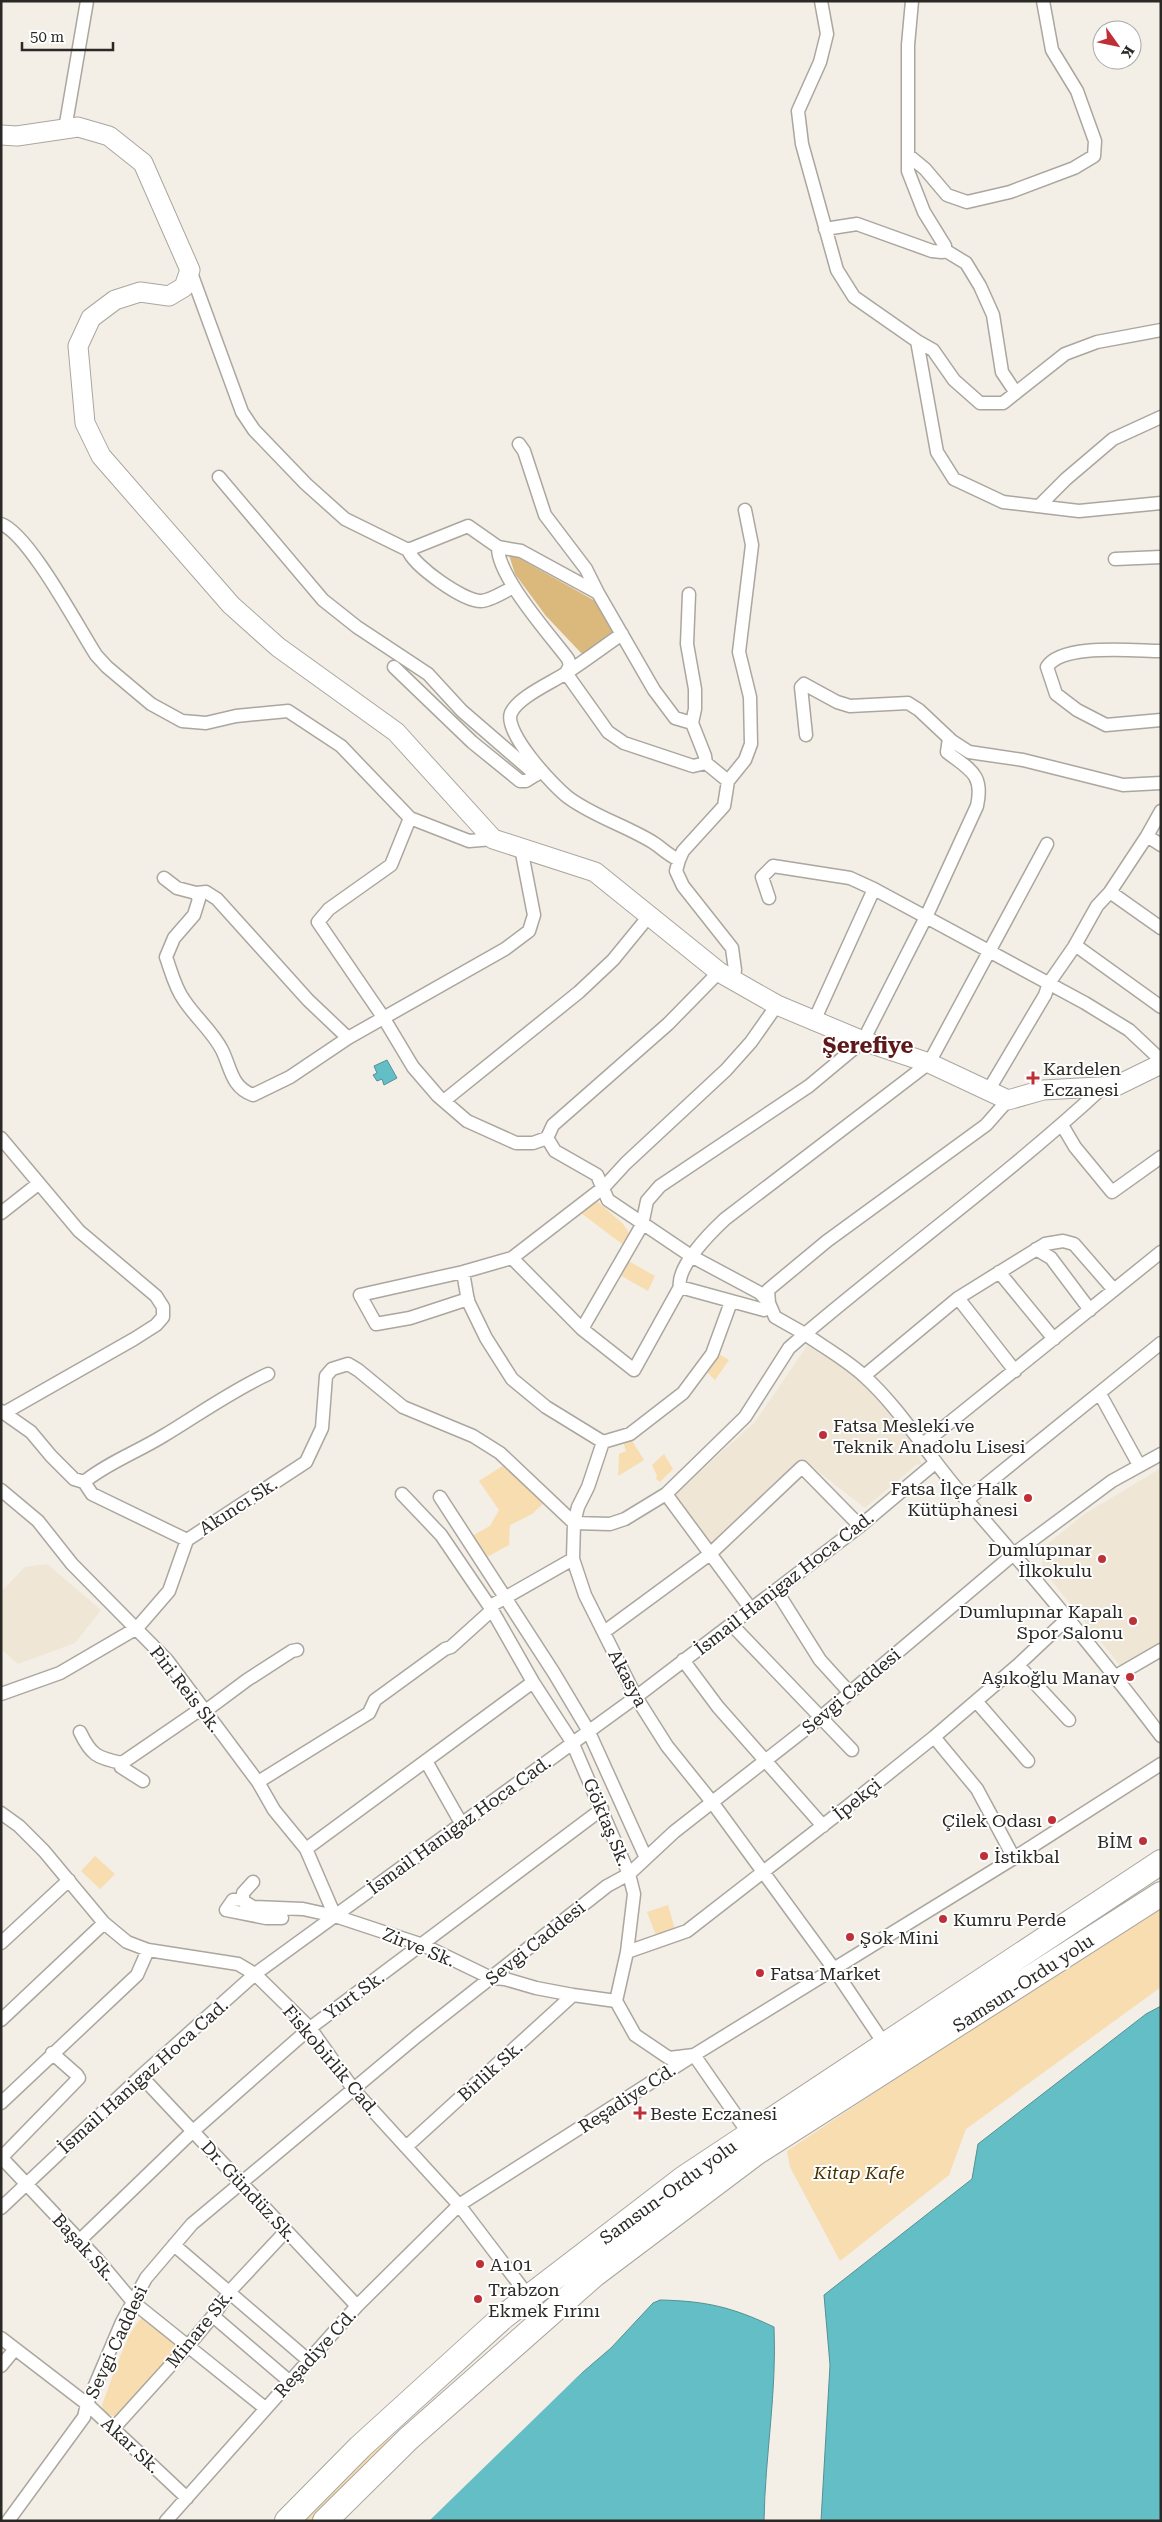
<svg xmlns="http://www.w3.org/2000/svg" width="1162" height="2522" viewBox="0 0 1162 2522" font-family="'Roboto Serif',serif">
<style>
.built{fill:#efe6d6}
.green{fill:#f7ddb0}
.forest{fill:#dbb87c}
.water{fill:#64bec6;stroke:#539196}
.pier{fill:#f3eee6}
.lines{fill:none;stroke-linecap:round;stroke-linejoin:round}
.street-casing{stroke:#aba69e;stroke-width:15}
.secondary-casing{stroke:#aba69e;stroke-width:21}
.highway-casing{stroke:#aba69e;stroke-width:26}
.street{stroke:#fff;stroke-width:12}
.secondary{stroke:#fff;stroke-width:19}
.highway{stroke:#fff;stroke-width:24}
.poi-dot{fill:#bf2f37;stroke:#fff;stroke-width:2}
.labels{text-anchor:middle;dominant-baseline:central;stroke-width:4;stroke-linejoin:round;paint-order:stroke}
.poi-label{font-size:18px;fill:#2b2925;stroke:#fff;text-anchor:start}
.street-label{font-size:18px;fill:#2b2925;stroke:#fff}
.park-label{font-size:18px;font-style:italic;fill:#483200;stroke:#fff}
.district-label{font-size:22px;font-weight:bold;fill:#5e1a1b;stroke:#fff}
</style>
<rect width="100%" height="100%" fill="#f3eee6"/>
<path class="built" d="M 807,1346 L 827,1357 L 863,1382 L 915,1447 L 922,1464 L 916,1465 L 865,1508 L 802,1459 L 711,1548 L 674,1495 L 755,1422 Z
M 1161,1468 L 1161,1645 L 1122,1668 L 1042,1569 L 1043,1548 L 1083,1515 Z
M 47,1564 L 101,1610 L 75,1643 L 18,1664 L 1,1649 L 1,1592 L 25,1567 Z"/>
<path class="green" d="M 596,1200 L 623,1224 L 629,1233 L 622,1244 L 581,1213 Z
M 625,1259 L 655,1276 L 648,1291 L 618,1274 Z
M 717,1353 L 729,1360 L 715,1380 L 705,1370 Z
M 631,1439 L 644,1460 L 618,1476 L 619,1454 L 626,1451 L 623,1441 Z
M 664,1454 L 673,1469 L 660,1482 L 656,1479 L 657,1476 L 652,1465 Z
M 504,1465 L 528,1486 L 543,1504 L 532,1514 L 510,1525 L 509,1545 L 487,1557 L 472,1536 L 490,1526 L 499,1510 L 479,1481 Z
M 95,1856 L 115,1874 L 100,1889 L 81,1871 Z
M 668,1905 L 675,1930 L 661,1935 L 655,1933 L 647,1912 Z
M 1161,1907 L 1161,1987 L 966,2129 L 949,2175 L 840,2261 L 790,2167 L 787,2151 L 1033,1987 Z
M 142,2318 L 178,2344 L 118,2418 L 104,2412 L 102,2405 C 110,2386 127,2329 142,2318 Z
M 398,2427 L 383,2447 L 312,2521 L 301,2521 Z"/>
<path class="forest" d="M 508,552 L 597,602 L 614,633 L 583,655 L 546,616 L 515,574 Z"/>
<path class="water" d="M 387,1060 L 397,1078 L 384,1085 L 382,1079 L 377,1081 L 373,1075 L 377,1073 L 374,1066 Z
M 1161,2006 L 1161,2521 L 821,2521 L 830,2365 L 824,2295 L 972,2179 L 978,2144 L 1146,2014 Z
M 660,2300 C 706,2301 732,2307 774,2327 C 777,2392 765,2456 764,2521 L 427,2521 L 520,2426 L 611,2348 L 653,2303 Z"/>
<path class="pier" d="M 606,2349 L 429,2521 L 425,2521 L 518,2424 Z"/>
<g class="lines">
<defs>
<path id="street" d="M 821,1 L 827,34 L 820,62 L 798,111 L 802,144 L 837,270 L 854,297 L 917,341 L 937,452 L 954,479 L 1003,502 L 1079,511 L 1161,503
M 65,129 L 87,1
M 908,155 L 925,169 L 947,195 L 967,202 L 1010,192 L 1074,168 L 1094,156 L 1095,141 L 1077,91 L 1052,50 L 1043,1
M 825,229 L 857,224 L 932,251 L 942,252 L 945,246 L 924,212 L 908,171 L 908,45 L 912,1
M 943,249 L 966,263 L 980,286 L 993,315 L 1002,372 L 1016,393
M 190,270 L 242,412 L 254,430 L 306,484 L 345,519 L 408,550 C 414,566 463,601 481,601 C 490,601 505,591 514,587
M 917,341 L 933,350 L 954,380 L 980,403 L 1003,403 L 1065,354 L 1097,342 L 1161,330
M 519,444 L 524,451 L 545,515 L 586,569 L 598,593
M 219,477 L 323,600 L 357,627 L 428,674 L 462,711 L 536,775
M 1039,506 L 1066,479 L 1113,439 L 1161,417
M 1,524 C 29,534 78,627 96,655 L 107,667 L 151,704 L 182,721 L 206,723 L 236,716 L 288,711 L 341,746 L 410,818 L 469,841 L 493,839
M 498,547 C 497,576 550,635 568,659 L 570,665 L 566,673
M 408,550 L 468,526 L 498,547 L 521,551 L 598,593 L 654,690 L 675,718 L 692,723
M 1115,559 L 1161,557
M 689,594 L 687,644 L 695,689 L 695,709 L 692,723 L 705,756 L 706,763
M 622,634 C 603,647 585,661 566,673 C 551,683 518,697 511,713 C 503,732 554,787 569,798 C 595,817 627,826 654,843 C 663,849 668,855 679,860 L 683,851 L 724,806 L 728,781 L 745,760 L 751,744 L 750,697 L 739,652 L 752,545 L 745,510
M 1161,651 C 1134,651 1062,643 1047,667 L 1056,694 L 1077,710 L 1106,725 L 1161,720
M 394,667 L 472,742 L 520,781 L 526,781 L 542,771
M 566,673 L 608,732 L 624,743 L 693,766 L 706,763 L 728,781
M 806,735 L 801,687 L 804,684 L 837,702 L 850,706 L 908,703 L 919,710 L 952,741 L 969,752 L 1023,760 L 1123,785 L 1161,783
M 410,818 L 391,865 L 329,909 L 318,922 L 383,1017 L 413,1067 L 438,1096 L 467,1121 L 516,1143 L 533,1143 L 547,1138 L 553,1125 L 668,1024 L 719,972
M 1147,836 L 1161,811
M 679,860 L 676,871 L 683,886 L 732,948 L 735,970 L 733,980
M 164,878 L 177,888 L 196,893 L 199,899 L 194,915 L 174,938 L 166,957 C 171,971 175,988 184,1000 C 195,1017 213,1032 222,1050 C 231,1068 231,1087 253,1095 L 290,1077 L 348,1038 L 505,949 L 529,931 L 534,915 L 521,848
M 1110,892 L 1161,928
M 196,893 L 206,892 L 217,899 L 308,1000 L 348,1038
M 769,898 L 762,877 L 773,866 L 850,878 L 874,889 L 1085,1003 L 1129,1030 L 1161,1060
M 1075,945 L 1161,1007
M 814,1021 L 874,889
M 1102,1088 C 1008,1175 903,1251 805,1334 C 825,1348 847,1360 864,1376 C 899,1407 927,1454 958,1490 C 1028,1570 1097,1651 1161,1736
M 988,1091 L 1045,995 L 1049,983 L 1074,947 L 1097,906 L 1110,892 L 1147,836 L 1161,845
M 445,1100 L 579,992 L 613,960 L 649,916
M 1062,1125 L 1075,1147 L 1112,1192 L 1161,1157
M 1,1138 L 79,1231 L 156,1296 L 163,1307 L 163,1317 L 156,1325 L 134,1339 L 4,1413
M 547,1138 L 555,1151 L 597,1175 L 608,1200 L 691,1256 L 760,1293 L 769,1303 L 775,1317 L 805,1334 L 789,1348 L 745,1417 L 666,1494 L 625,1519 L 610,1524 L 574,1523 L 578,1507 L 588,1487 L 603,1442
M 1,1213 L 38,1184
M 1036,1249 L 1051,1258 L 1090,1310
M 512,1258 L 582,1329 L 634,1370 L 680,1287 C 676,1267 711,1232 725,1219 L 929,1063 L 1047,844
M 463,1272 L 468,1301 L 486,1338 L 512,1379 L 546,1407 L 603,1442 L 630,1434 L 683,1393 L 712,1354 L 731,1302
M 999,1272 L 1054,1339
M 680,1287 L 764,1310 L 769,1303 L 768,1290 L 827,1241 L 986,1125 L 1008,1100
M 958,1298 L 1015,1371
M 468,1299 L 410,1318 L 376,1324 L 360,1295 L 463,1272 L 512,1258 L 604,1187 L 626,1163 L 726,1070 L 751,1042 L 777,1005
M 582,1329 L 642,1225 L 647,1201 L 660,1186 L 809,1086 L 863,1041 L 926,917 L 977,806 C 984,774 970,770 947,752 L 949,738
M 864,1376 L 958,1298 L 1045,1244 L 1063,1241 L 1074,1244 L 1114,1290
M 1100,1394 L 1139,1465
M 1,1411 L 31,1432 L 51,1456 L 74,1479 L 84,1482 L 92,1494 L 187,1540
M 923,1444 L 1161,1252
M 84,1482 C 107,1463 137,1452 163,1436 C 198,1415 231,1391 268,1374
M 1,1490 L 38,1521 L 72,1564 L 167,1660 L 258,1782 L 274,1810 L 306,1849 L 335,1916
M 402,1494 L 441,1535 L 492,1610 L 533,1682 L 572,1742 L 629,1874 L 634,1894 L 627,1952 L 616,2001 L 635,2035 L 669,2058 L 694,2055 L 749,2134
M 666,1494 L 751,1609
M 440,1497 L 554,1673 L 588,1730 L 646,1858
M 967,1500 L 1161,1343
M 776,1590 L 820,1660 L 850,1693
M 731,1624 L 852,1750
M 604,1632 L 710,1554 L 802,1467 L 860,1526
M 683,1660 L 718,1707 L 823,1826
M 1018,1665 L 1069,1720
M 1116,1676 L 1161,1650
M 1,1694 L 60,1673 L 137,1628 L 169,1591 L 187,1540 L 306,1462 L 322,1428 L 326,1376 L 332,1369 L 348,1364 L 358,1370 L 403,1407 L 473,1436 L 500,1453 L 574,1523 L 573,1559 L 585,1595 L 636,1697 L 667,1746 L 712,1802 L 834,1969 L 885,2045
M 976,1701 L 1028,1761
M 80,1732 C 91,1755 97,1758 122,1763
M 934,1737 L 977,1789 L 1014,1858
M 426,1761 L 461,1823
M 143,1781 L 121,1767 L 122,1763 L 195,1713 L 204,1712 L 247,1680 L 292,1651 L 297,1650
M 258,1782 L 369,1713 L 375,1700 L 445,1649 L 451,1647 L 492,1610 L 494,1604 L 573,1559
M 1,1813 L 19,1826 L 44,1851 L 104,1923 L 127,1942 L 148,1950 L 238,1964 L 255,1974 L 310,2028 L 354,2090 L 459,2205 L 529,2297
M 306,1849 L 533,1682
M 253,1882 L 243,1893 L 243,1901 L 253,1907 L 303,1909 L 335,1916 L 423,1945 L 491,1978 L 505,1979 L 536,1988 L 573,1995 L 616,2001
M 243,1899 L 233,1900 L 226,1910 L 266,1918 L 282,1918
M 1,1943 L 69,1880
M 627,1952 L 687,1931 L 848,1806 L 934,1737 L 1018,1665 L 1068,1618
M 1,2020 L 104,1923
M 52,2053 L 77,2075
M 141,2076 L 357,2306
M 1,2103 L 137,1975 L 148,1950
M 406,2147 L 573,1995
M 1,2157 L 98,2260 L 133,2302 L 265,2408
M 2,2157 L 79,2078
M 1,2208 L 141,2076 L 255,1974 L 636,1697 L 860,1526 L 935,1463
M 79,2241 L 192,2132 L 310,2028 L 602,1809
M 174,2245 L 308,2360
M 213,2316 L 289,2381
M 1,2338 L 87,2404 L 187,2498
M 1,2366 L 15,2349
M 113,2429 L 188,2346 L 213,2316 L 230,2291 L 286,2231
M 8,2521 L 84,2417 L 87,2404 L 122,2322 L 146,2278 L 192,2224 L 417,2036 L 607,1886 L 629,1874 L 674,1832 L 821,1717 L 1015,1553 L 1112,1481 L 1161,1454
M 166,2521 L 357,2306 L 459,2205 L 694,2055 L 1014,1858 L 1161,1764"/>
<path id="secondary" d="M 1,135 L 17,136 L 78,127 L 109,136 L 143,163 L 190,270 L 184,287 L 169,296 L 140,292 L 115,300 L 91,318 L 78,346 L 85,423 L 101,456 L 231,605 L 278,647 L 396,732 L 493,839 L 595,872 L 719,972 L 777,1005 L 863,1041 L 929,1063 L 1008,1100 L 1043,1090 L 1116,1086 L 1161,1064"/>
<path id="highway" d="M 287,2521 L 360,2447 L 503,2317 L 684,2178 L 1161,1862
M 325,2521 L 408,2439 L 594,2275 L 756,2153 L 1161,1894"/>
</defs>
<use href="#street" class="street-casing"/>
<use href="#secondary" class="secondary-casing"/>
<use href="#highway" class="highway-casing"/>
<use href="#street" class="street"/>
<use href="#secondary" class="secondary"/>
<use href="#highway" class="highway"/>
</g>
<g class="poi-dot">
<path d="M1030.5 1070.5h5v5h5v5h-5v5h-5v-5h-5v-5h5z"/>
<circle cx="823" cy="1435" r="5"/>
<circle cx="1028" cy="1498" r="5"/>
<circle cx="1102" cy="1559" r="5"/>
<circle cx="1133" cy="1621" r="5"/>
<circle cx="1130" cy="1677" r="5"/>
<circle cx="1052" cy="1820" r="5"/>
<circle cx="1143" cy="1841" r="5"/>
<circle cx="984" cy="1856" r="5"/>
<circle cx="943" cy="1919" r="5"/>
<circle cx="850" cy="1937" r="5"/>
<circle cx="760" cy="1973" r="5"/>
<path d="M637.5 2105.5h5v5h5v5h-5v5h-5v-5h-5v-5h5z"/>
<circle cx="480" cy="2264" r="5"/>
<circle cx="478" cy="2299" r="5"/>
</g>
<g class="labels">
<g class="poi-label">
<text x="1043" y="1068">Kardelen<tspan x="1043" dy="21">Eczanesi</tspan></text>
<text x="833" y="1425">Fatsa Mesleki ve<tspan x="833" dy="21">Teknik Anadolu Lisesi</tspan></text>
<text x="1018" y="1488" text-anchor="end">Fatsa İlçe Halk<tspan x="1018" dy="21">Kütüphanesi</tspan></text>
<text x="1092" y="1549" text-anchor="end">Dumlupınar<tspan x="1092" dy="21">İlkokulu</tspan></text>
<text x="1123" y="1611" text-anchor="end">Dumlupınar Kapalı<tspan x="1123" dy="21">Spor Salonu</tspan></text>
<text x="1120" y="1677" text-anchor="end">Aşıkoğlu Manav</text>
<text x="1042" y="1820" text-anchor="end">Çilek Odası</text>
<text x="1133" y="1841" text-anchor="end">BİM</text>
<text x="994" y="1856">İstikbal</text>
<text x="953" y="1919">Kumru Perde</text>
<text x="860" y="1937">Şok Mini</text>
<text x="770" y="1973">Fatsa Market</text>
<text x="650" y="2113">Beste Eczanesi</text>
<text x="490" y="2264">A101</text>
<text x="488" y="2289">Trabzon<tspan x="488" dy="21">Ekmek Fırını</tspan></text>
</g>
<g class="street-label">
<text transform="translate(238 1506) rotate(-33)">Akıncı Sk.</text>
<text transform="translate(784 1583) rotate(-38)">İsmail Hanigaz Hoca Cad.</text>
<text transform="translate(628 1678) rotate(62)">Akasya</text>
<text transform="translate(186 1689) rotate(52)">Piri Reis Sk.</text>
<text transform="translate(851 1691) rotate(-40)">Sevgi Caddesi</text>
<text transform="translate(857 1799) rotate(-39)">İpekçi</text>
<text transform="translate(607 1822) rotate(67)">Göktaş Sk.</text>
<text transform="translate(459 1825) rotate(-36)">İsmail Hanigaz Hoca Cad.</text>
<text transform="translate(535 1943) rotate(-39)">Sevgi Caddesi</text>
<text transform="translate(419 1947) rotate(22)">Zirve Sk.</text>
<text transform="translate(1023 1983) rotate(-33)">Samsun-Ordu yolu</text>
<text transform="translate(354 1995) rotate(-36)">Yurt Sk.</text>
<text transform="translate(331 2060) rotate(50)">Fiskobirlik Cad.</text>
<text transform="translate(490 2071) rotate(-42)">Birlik Sk.</text>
<text transform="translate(143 2076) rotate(-42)">İsmail Hanigaz Hoca Cad.</text>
<text transform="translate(627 2098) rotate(-33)">Reşadiye Cd.</text>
<text transform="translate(249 2191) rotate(47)">Dr. Gündüz Sk.</text>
<text transform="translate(668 2192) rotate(-36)">Samsun-Ordu yolu</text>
<text transform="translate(84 2247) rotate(48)">Başak Sk.</text>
<text transform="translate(199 2329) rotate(-51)">Minare Sk.</text>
<text transform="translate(116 2342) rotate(-65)">Sevgi Caddesi</text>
<text transform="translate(315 2353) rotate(-48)">Reşadiye Cd.</text>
<text transform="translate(131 2445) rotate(43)">Akar Sk.</text>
</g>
<g class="park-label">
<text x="859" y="2172">Kitap Kafe</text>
</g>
<g class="district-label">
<text x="868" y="1045">Şerefiye</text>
</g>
</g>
<rect width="1162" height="2522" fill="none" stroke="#2b2925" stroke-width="5"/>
<g transform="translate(1117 45) rotate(123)"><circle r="24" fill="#ffffff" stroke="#aaa9a8"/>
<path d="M0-4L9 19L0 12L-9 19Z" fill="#bf2f37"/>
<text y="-8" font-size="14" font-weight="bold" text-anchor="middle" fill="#2b2925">K</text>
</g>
<path d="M22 42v8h91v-8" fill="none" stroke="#2b2925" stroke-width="2.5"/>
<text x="30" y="42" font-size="15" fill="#2b2925" stroke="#ffffff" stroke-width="4" paint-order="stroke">50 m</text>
</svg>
